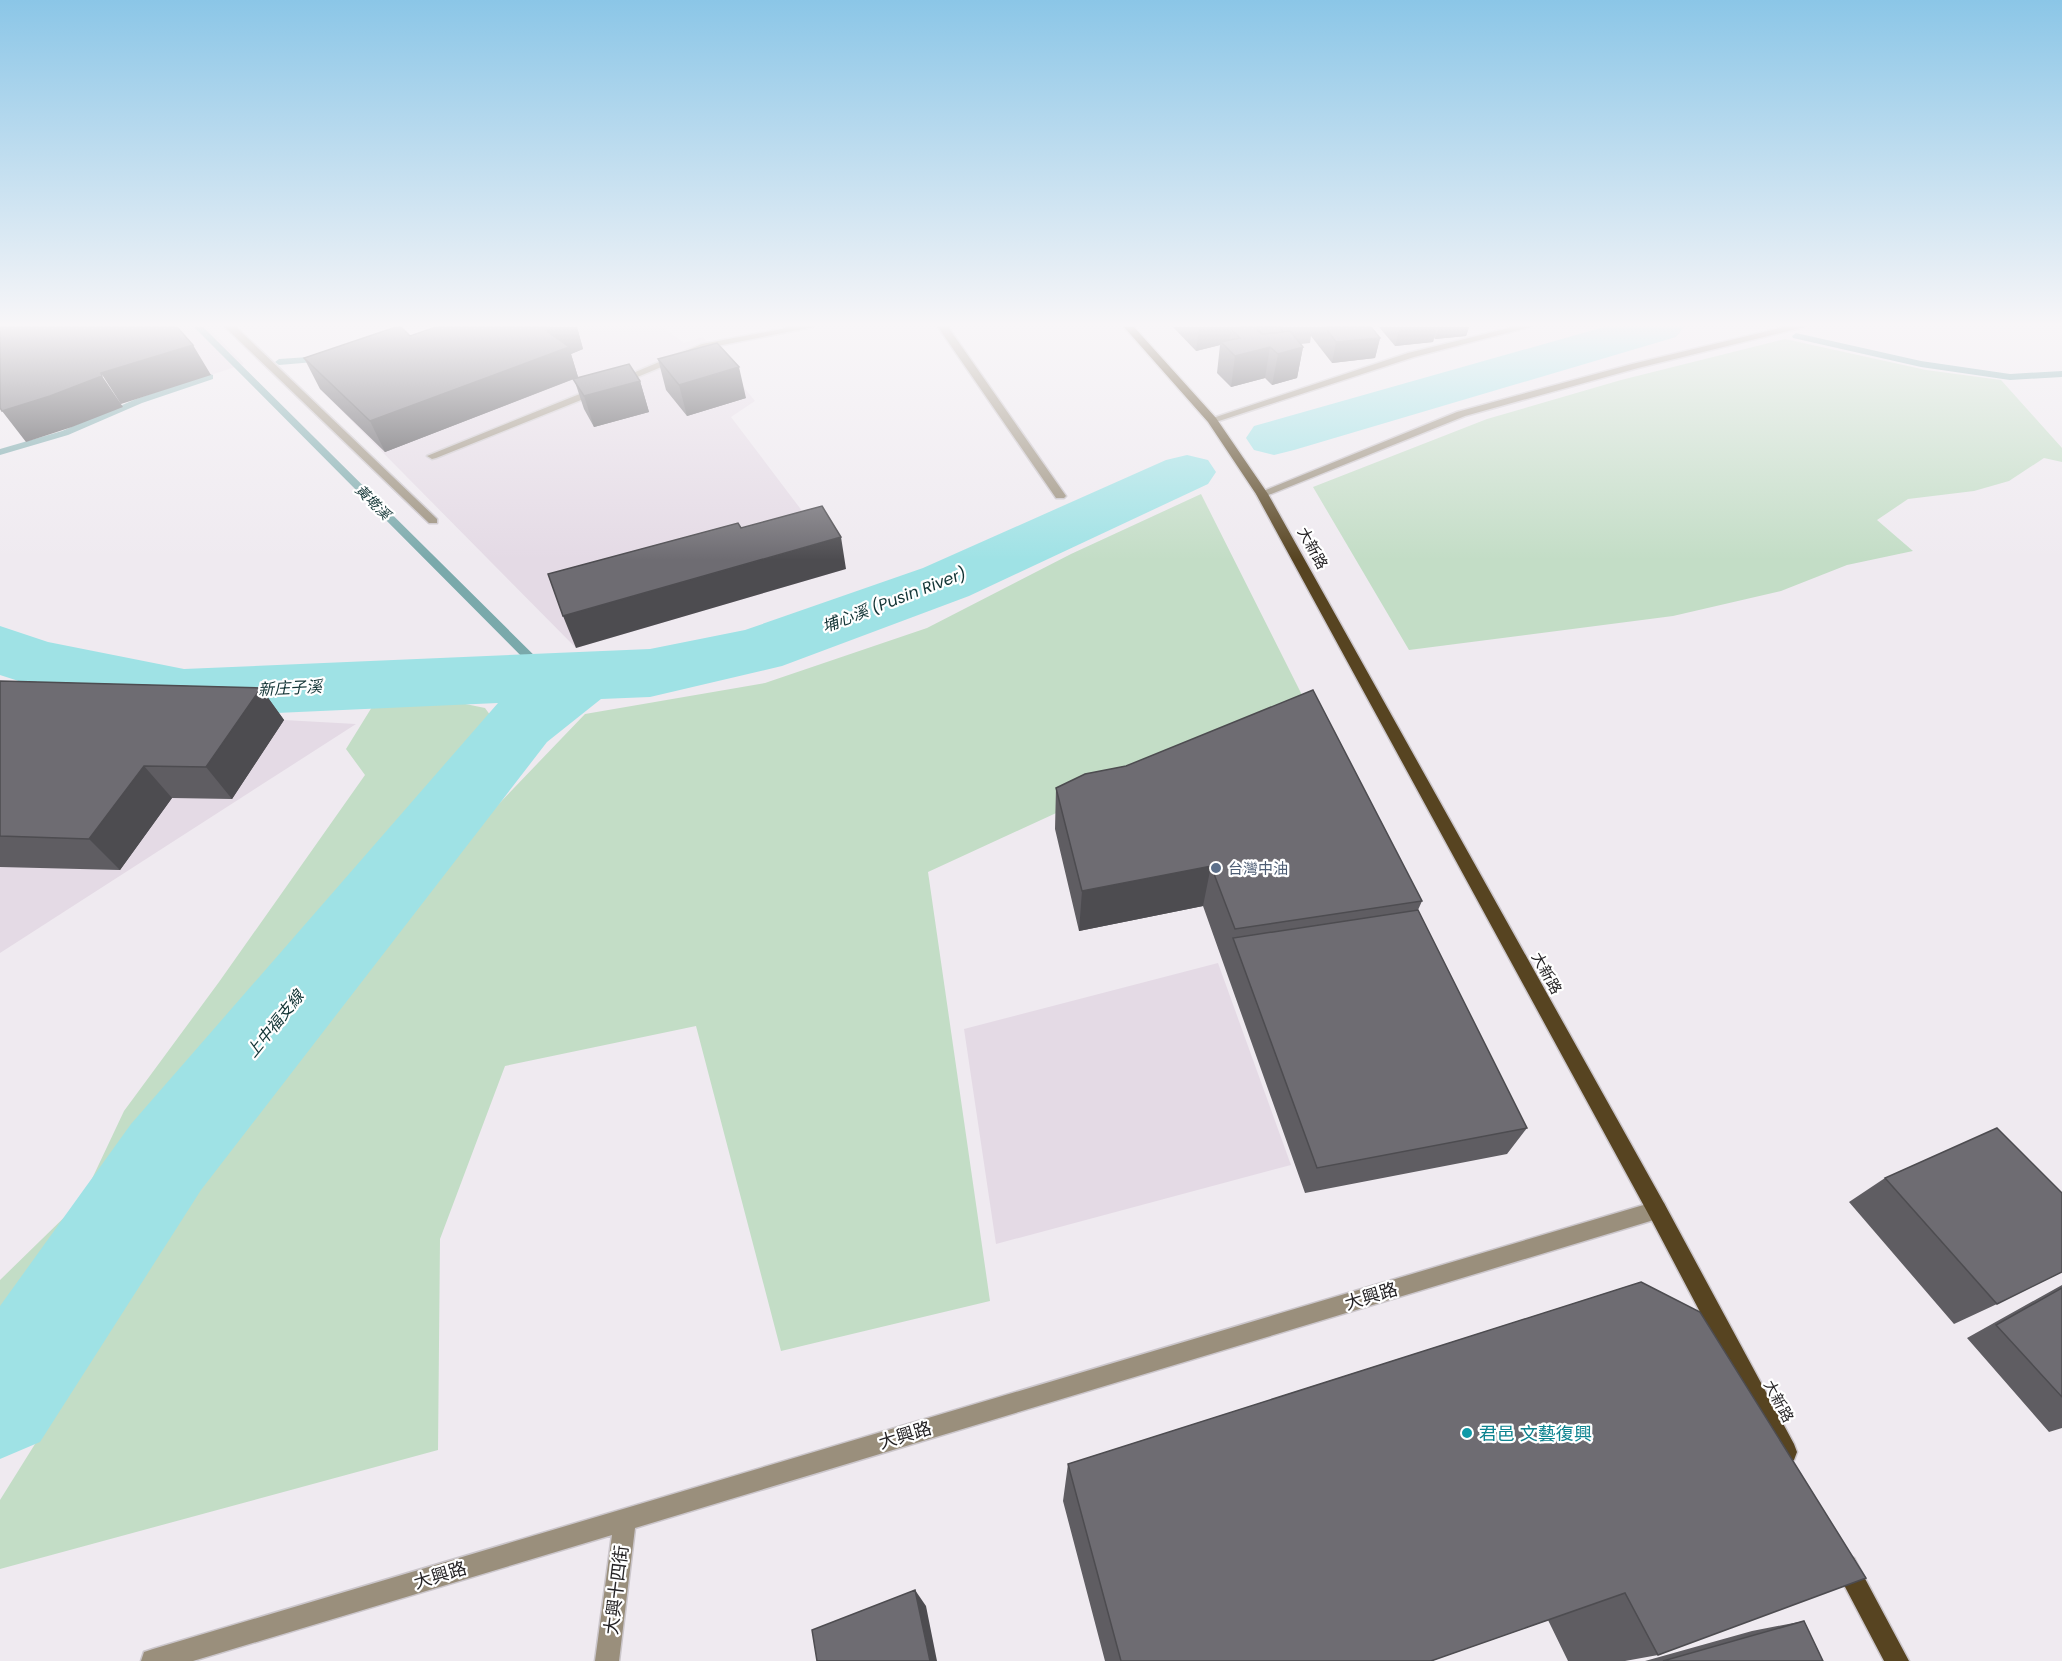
<svg xmlns="http://www.w3.org/2000/svg" width="2062" height="1661" viewBox="0 0 2062 1661" font-family="Poppins,'Noto Sans TC',sans-serif">
<style>
.built{fill:#e4dae5}
.green{fill:#c3ddc6}
.lines{fill:none;stroke-linecap:round;stroke-linejoin:round}
.stream{fill:#7aa9ab;fill-rule:evenodd}
.river{fill:#9fe2e5;fill-rule:evenodd}
.minor-casing{stroke:#cbc6cb;stroke-width:3}
.major-casing{stroke:#cbc6cb;stroke-width:3}
.minor{fill:#9a8f7c;fill-rule:evenodd}
.major{fill:#574421;fill-rule:evenodd}
.wall{fill:#5f5d62}
.shaded-wall{fill:#4d4c50}
.building{fill:#6e6c72;stroke:#4d4c50;stroke-width:1.5}
.service-dot{fill:#5c6f8a;stroke:#fff;stroke-width:2}
.culture-dot{fill:#0f9aa8;stroke:#fff;stroke-width:2}
.labels{text-anchor:middle;dominant-baseline:central;stroke-width:4.5;stroke-linejoin:round;paint-order:stroke}
.far-water-label{font-size:14px;font-style:italic;fill:#123435;stroke:#fff}
.street-label{font-size:15px;fill:#252325;stroke:#fff}
.service-label{font-size:15px;fill:#4e5e75;stroke:#fff;text-anchor:start}
.water-label{font-size:16px;font-style:italic;fill:#123435;stroke:#fff}
.near-street-label{font-size:18px;fill:#252325;stroke:#fff}
.near-culture-label{font-size:18px;fill:#0d838f;stroke:#fff;text-anchor:start}
</style>
<rect width="100%" height="100%" fill="#efeaf0"/>
<path class="built" d="M 167,327 L 208,327 L 244,364 L 211,375 Z
M 496,327 L 663,327 L 684,343 L 703,337 L 755,401 L 731,417 L 846,569 L 576,648 L 320,389 Z
M 0,694 L 284,720 L 356,724 L 0,953 Z
M 1218,963 L 1291,1165 L 996,1244 L 964,1029 Z"/>
<path class="green" d="M 1785,339 L 1926,370 L 2001,380 L 2062,448 L 2062,462 L 2044,458 L 2009,481 L 1974,491 L 1908,499 L 1877,520 L 1913,551 L 1847,565 L 1781,591 L 1673,616 L 1409,650 L 1313,487 L 1487,419 L 1621,380 Z
M 1201,494 L 1304,699 L 928,872 L 990,1301 L 781,1351 L 696,1026 L 505,1066 L 440,1239 L 438,1450 L 0,1569 L 0,1500 L 250,1100 L 443,862 L 585,714 L 765,683 L 927,628 L 1071,554 Z
M 436,698 L 485,708 L 501,730 L 366,880 L 207,1082 L 0,1369 L 0,1280 L 82,1200 L 124,1111 L 219,982 L 365,775 L 346,749 L 372,707 Z"/>
<g class="lines">
<path class="stream" d="M 194,327 L 203,327 L 552,673 L 554,676 L 552,679 L 544,679 Z
M 1796,333 L 1921,361 L 2010,374 L 2062,371 L 2062,377 L 2010,380 L 1921,367 L 1793,338 L 1792,336 Z
M 323,356 L 326,357 L 326,361 L 279,365 L 275,362 L 279,359 Z
M 210,374 L 213,375 L 213,379 L 142,403 L 68,435 L 0,455 L 0,449 L 62,431 L 136,399 Z"/>
<path class="river" d="M 1604,327 L 1684,327 L 1676,337 L 1294,450 L 1274,455 L 1254,450 L 1246,438 L 1254,426 Z
M 1187,455 L 1208,460 L 1216,472 L 1208,484 L 969,596 L 782,666 L 650,697 L 601,699 L 547,742 L 201,1190 L 40,1442 L 0,1459 L 0,1306 L 131,1124 L 498,703 L 184,717 L 34,686 L 0,675 L 0,626 L 48,642 L 184,669 L 650,649 L 745,630 L 923,568 L 1166,460 Z"/>
<defs>
<path id="minor" d="M 225,327 L 236,327 L 437,519 L 437,523 L 429,523 Z
M 792,327 L 813,327 L 707,348 L 623,383 L 614,381 L 702,344 Z
M 938,327 L 948,327 L 1066,496 L 1064,498 L 1056,498 Z
M 1513,327 L 1530,327 L 1414,357 L 1216,422 L 1207,420 L 1408,353 Z
M 1784,327 L 1804,327 L 1638,368 L 1465,416 L 1266,496 L 1258,496 L 1256,494 L 1457,412 L 1632,364 Z
M 597,387 L 602,390 L 601,392 L 436,458 L 432,459 L 427,456 Z
M 1657,1201 L 1664,1203 L 1667,1210 L 1664,1217 L 1657,1219 L 635,1528 L 619,1661 L 595,1661 L 612,1535 L 193,1661 L 141,1661 L 144,1652 L 153,1649 Z"/>
<path id="major" d="M 1124,327 L 1134,327 L 1216,418 L 1268,494 L 1664,1203 L 1794,1444 L 1797,1452 L 1794,1460 L 1786,1463 L 1778,1460 L 1650,1217 L 1256,494 L 1208,422 Z
M 1846,1554 L 1854,1558 L 1909,1661 L 1884,1661 L 1834,1566 L 1838,1558 Z"/>
</defs>
<use href="#minor" class="minor-casing"/>
<use href="#major" class="major-casing"/>
<use href="#minor" class="minor"/>
<use href="#major" class="major"/>
</g>
<path class="wall" d="M 436,327 L 577,327 L 583,349 L 571,354 L 578,377 L 640,381 L 649,412 L 594,427 L 584,409 L 574,379 L 385,452 L 320,389 L 304,358 L 410,336 Z
M 1173,327 L 1371,327 L 1380,338 L 1375,358 L 1332,363 L 1311,336 L 1310,343 L 1301,344 L 1303,347 L 1297,378 L 1272,385 L 1265,378 L 1231,387 L 1217,373 L 1220,345 L 1196,351 Z
M 1379,327 L 1469,327 L 1466,336 L 1435,339 L 1434,338 L 1433,342 L 1395,346 Z
M 658,359 L 746,398 L 687,416 L 666,390 Z
M 0,681 L 261,688 L 284,720 L 232,799 L 172,798 L 120,870 L 0,867 Z
M 1056,788 L 1422,901 L 1418,910 L 1527,1128 L 1507,1154 L 1305,1193 L 1203,906 L 1079,931 L 1055,829 Z
M 1885,1178 L 1997,1304 L 1954,1324 L 1849,1202 Z
M 1641,1282 L 1658,1655 L 1625,1661 L 1568,1661 L 1548,1620 L 1431,1661 L 1105,1661 L 1063,1501 L 1068,1464 Z
M 2062,1285 L 2062,1428 L 2049,1432 L 1967,1338 Z
M 1804,1621 L 1823,1661 L 1645,1661 L 1752,1631 Z"/>
<path class="shaded-wall" d="M 550,327 L 577,327 L 583,349 L 571,354 L 578,377 L 385,452 L 370,421 L 544,329 Z
M 1199,327 L 1242,327 L 1231,329 L 1229,344 L 1221,342 L 1220,345 L 1196,351 Z
M 1400,327 L 1437,327 L 1433,342 L 1395,346 Z
M 1439,327 L 1469,327 L 1466,336 L 1435,339 Z
M 1380,338 L 1375,358 L 1332,363 L 1336,342 Z
M 193,345 L 211,375 L 121,404 L 101,373 Z
M 1270,347 L 1265,378 L 1231,387 L 1235,356 Z
M 1303,347 L 1297,378 L 1272,385 L 1278,354 Z
M 739,367 L 746,398 L 687,416 L 679,385 Z
M 102,376 L 123,407 L 72,427 L 26,442 L 2,411 Z
M 640,381 L 649,412 L 594,427 L 584,396 Z
M 841,537 L 846,569 L 576,648 L 563,616 Z
M 261,688 L 284,720 L 232,799 L 206,767 Z
M 144,766 L 172,798 L 120,870 L 89,839 Z
M 1211,866 L 1203,906 L 1079,931 L 1082,891 Z
M 915,1590 L 926,1606 L 937,1661 L 930,1661 Z"/>
<path class="building" d="M 0,327 L 177,327 L 193,345 L 101,373 L 102,376 L 50,396 L 2,411 L 0,408 Z
M 396,327 L 401,327 L 410,336 L 436,327 L 550,327 L 544,329 L 569,347 L 370,421 L 304,358 Z
M 1242,327 L 1253,327 L 1262,334 L 1290,331 L 1303,347 L 1278,354 L 1270,347 L 1235,356 L 1221,342 L 1240,338 L 1231,329 Z
M 1256,327 L 1280,327 L 1283,332 L 1262,334 Z
M 1325,327 L 1371,327 L 1380,338 L 1336,342 Z
M 717,343 L 739,367 L 679,385 L 658,359 Z
M 629,364 L 640,381 L 584,396 L 573,379 Z
M 822,506 L 841,537 L 563,616 L 548,574 L 738,523 L 741,528 Z
M 0,681 L 261,688 L 206,767 L 144,766 L 89,839 L 0,836 Z
M 1313,690 L 1422,901 L 1235,929 L 1211,866 L 1082,891 L 1056,788 L 1085,774 L 1126,766 Z
M 1418,910 L 1527,1128 L 1317,1168 L 1233,938 Z
M 1997,1128 L 2062,1193 L 2062,1272 L 1997,1304 L 1885,1178 Z
M 1641,1282 L 1700,1312 L 1866,1578 L 1658,1655 L 1625,1593 L 1431,1661 L 1121,1661 L 1068,1464 Z
M 2062,1288 L 2062,1397 L 1996,1325 Z
M 915,1590 L 930,1661 L 817,1661 L 812,1630 Z
M 1804,1621 L 1823,1661 L 1663,1661 Z"/>
<linearGradient id="sky" x2="0" y2="1"><stop stop-color="#8bc6e7"/><stop offset="0.58" stop-color="#f8f6f8"/><stop offset="1" stop-color="#f8f6f8" stop-opacity="0"/></linearGradient>
<rect width="2062" height="560" fill="url(#sky)"/>
<circle class="service-dot" cx="1216" cy="868" r="6"/>
<circle class="culture-dot" cx="1467" cy="1433" r="6"/>
<g class="labels">
<g class="far-water-label">
<text transform="translate(373 502) rotate(45)">黃墘溪</text>
</g>
<g class="street-label">
<text transform="translate(1313 548) rotate(61)">大新路</text>
<text transform="translate(1547 973) rotate(61)">大新路</text>
<text transform="translate(1779 1401) rotate(62)">大新路</text>
</g>
<g class="service-label">
<text x="1228" y="868">台灣中油</text>
</g>
<g class="water-label">
<text transform="translate(894 600) rotate(-21)">埔心溪 (Pusin River)</text>
<text transform="translate(290 688) rotate(-3)">新庄子溪</text>
<text transform="translate(275 1024) rotate(-51)">上中福支線</text>
</g>
<g class="near-street-label">
<text transform="translate(1371 1296) rotate(-17)">大興路</text>
<text transform="translate(905 1435) rotate(-17)">大興路</text>
<text transform="translate(440 1575) rotate(-17)">大興路</text>
<text transform="translate(616 1590) rotate(-83)">大興十四街</text>
</g>
<g class="near-culture-label">
<text x="1479" y="1433">君邑 文藝復興</text>
</g>
</g>
</svg>
